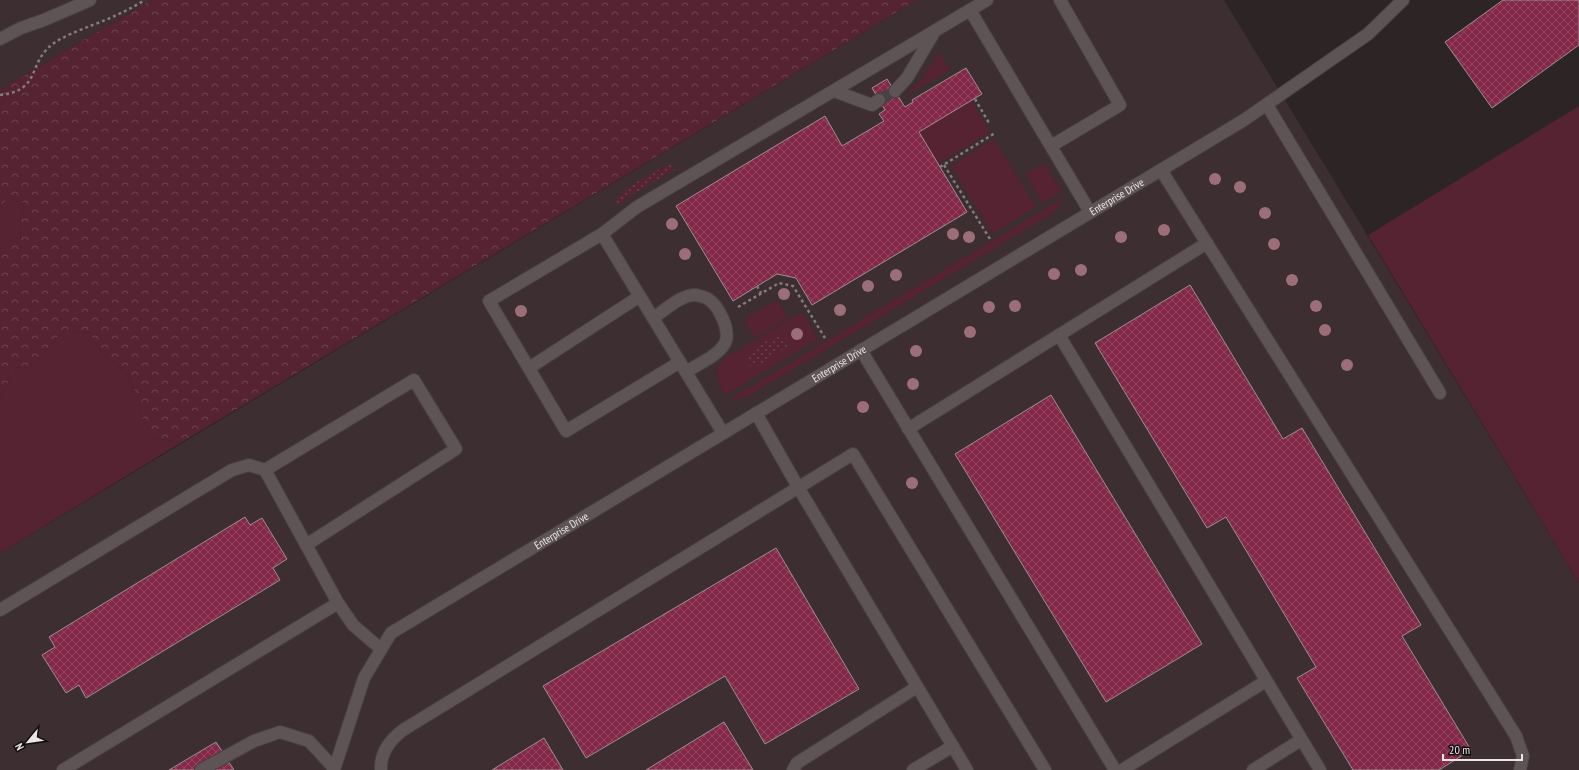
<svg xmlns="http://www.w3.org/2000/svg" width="1579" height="770" viewBox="0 0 1579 770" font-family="'PT Sans Narrow',sans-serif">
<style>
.built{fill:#3d2e31}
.green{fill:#552332}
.forest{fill:url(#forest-crowns)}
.garden{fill:url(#garden-dots)}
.building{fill:url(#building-cross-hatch);stroke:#9a8f92}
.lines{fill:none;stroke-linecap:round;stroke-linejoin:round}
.minor-tunnel{stroke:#4a4143;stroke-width:12;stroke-dasharray:12 6;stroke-linecap:butt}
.minor-casing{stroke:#484143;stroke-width:14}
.path{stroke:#837b7d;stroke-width:2.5;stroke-dasharray:3 3;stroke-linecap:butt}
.minor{stroke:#5e5456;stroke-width:12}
.tree{fill:#9c6e7a}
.labels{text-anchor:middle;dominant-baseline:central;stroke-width:3.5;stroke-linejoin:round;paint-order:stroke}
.street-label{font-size:11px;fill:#ebe5e6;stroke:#120e0f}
</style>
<defs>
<pattern id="forest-crowns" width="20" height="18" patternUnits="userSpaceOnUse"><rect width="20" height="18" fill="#552332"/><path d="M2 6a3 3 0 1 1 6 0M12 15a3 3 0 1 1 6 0" fill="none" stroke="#6e4350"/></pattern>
<pattern id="garden-dots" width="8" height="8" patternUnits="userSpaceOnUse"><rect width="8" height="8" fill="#552332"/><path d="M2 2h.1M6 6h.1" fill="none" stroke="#6e4350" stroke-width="1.8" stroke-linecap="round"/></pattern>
<pattern id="building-cross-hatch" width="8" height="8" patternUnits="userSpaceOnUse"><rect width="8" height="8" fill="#832848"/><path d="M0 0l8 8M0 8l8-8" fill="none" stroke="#954762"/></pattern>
</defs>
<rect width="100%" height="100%" fill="#2d2426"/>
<path class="built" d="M 0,0 L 151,0 L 0,90 Z
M 917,0 L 1224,0 L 1579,583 L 1579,770 L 0,770 L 0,553 Z"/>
<path class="green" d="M 939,52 L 947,65 L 951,69 L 909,94 L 908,93 L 920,81 Z
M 972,101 L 990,132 L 938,164 L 919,132 Z
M 1579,106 L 1579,583 L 1368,235 Z
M 994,139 L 1036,207 L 992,234 L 951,166 Z
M 1044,163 L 1062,191 L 1042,203 L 1025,174 Z
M 8,198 L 24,203 L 20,222 L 21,237 L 5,244 L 0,249 L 0,207 Z
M 1063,198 L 1060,206 L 1048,216 L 747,397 L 735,400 L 730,399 Z
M 777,300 L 788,318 L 755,338 L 744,319 Z
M 802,312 L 818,339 L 725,395 C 713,373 713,367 733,352 L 734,353 Z
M 64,330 L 90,333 L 102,354 L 125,371 L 137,395 L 143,420 L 154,438 L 182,442 L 0,553 L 0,399 L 15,368 L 33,365 Z"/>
<path class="forest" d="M 151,0 L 917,0 L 182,442 L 154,438 L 143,420 L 137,395 L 125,371 L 102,354 L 90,333 L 64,330 L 33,365 L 15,368 L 0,399 L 0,249 L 5,244 L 21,237 L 20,222 L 24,203 L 8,198 L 0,207 L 0,90 Z"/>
<path class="garden" d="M 669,164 L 675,169 L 633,194 L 618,206 L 616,198 L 640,180 Z
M 779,337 L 785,338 L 788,341 L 788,347 L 773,354 L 762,364 L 754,367 L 748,365 L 747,361 C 752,348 765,340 779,337 Z"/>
<path class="building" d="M 1503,0 L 1579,0 L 1579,45 L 1492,108 L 1445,42 Z
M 966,68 L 982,94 L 919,132 L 967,212 L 812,305 L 796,278 L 777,274 L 733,301 L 676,206 L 825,116 L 842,146 L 884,121 L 879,114 L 885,110 L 872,88 L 887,79 L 905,107 L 913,102 L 912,100 Z
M 1190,285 L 1283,439 L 1302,428 L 1421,625 L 1402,636 L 1471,750 L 1439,770 L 1353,770 L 1297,678 L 1316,667 L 1226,517 L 1207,528 L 1095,343 Z
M 1051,395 L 1202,644 L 1106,702 L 955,454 Z
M 245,517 L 250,525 L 262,518 L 287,559 L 273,568 L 280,580 L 86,698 L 79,685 L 66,693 L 42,655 L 55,647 L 49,637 Z
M 776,548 L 859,689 L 765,744 L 725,676 L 586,758 L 543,686 Z
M 724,722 L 753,770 L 646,770 Z
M 544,738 L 563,770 L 492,770 Z
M 216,742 L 234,770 L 169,770 Z"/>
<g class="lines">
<path class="minor-tunnel" d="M 879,100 L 895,91"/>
<defs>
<g id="minor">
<path d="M 970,10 L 987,0"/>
<path d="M 0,39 L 21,28 L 44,20 L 90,0"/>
<path d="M 834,91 L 872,105 L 879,100"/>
<path d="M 895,91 L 907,78 L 935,31"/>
<path d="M 1267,105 L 1440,393"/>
<path d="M 1051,146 L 1120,105 L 1060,0"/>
<path d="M 1161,170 L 1516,736 L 1523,756 L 1520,770"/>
<path d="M 602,234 L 489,301 L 566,431 L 680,362"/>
<path d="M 653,318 C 665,310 682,294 696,295 C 699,296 706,297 708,299 C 719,306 731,331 725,343 C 718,356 698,364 686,372"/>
<path d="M 1059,335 L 1320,770"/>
<path d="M 861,350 L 1115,770"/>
<path d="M 529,368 L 640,296"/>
<path d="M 756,413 L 798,487 L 967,770"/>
<path d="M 908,429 L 1207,243"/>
<path d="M 723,433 L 602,234 L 637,207 L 970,10 L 1090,212"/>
<path d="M 265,470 L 338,603 L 353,625 L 381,649"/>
<path d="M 0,610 L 232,470 L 249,465 L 265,470 L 414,380 L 456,449 L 306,545"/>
<path d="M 63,770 L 338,603"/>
<path d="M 201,770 L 254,741 L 280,732 L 309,741 L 334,768"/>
<path id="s1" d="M 334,770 L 364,678 L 391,633 L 1244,120 L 1368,34 L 1403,0"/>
<path d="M 381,770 C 380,753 390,740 403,730 L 853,454 L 1045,770"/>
<path d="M 793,770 L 797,763 L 917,687"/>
<path d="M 913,770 L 953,746"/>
<path d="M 1122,770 L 1266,681"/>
<path d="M 1253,770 L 1301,740"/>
</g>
</defs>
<use href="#minor" class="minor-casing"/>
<path class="path" d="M 0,95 C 43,90 26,63 54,43 C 64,36 78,31 90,26 C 109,19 127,11 145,0
M 975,99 L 989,123
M 944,165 L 990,239
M 940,167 L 995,133
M 757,286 L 761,293
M 738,307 L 779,283 L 793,286 L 825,338"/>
<use href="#minor" class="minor"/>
</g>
<g class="tree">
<circle cx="1215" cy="179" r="6"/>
<circle cx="1240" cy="187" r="6"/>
<circle cx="1265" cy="213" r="6"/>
<circle cx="672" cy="224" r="6"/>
<circle cx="1164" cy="230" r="6"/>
<circle cx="953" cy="234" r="6"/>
<circle cx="969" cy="237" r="6"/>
<circle cx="1121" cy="237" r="6"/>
<circle cx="1274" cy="244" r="6"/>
<circle cx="685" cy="254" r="6"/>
<circle cx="1081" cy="270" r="6"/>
<circle cx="1054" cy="274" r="6"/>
<circle cx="896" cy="275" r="6"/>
<circle cx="1292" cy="280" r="6"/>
<circle cx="868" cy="286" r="6"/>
<circle cx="784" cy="294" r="6"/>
<circle cx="1015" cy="306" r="6"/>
<circle cx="1316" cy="306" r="6"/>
<circle cx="989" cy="307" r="6"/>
<circle cx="840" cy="310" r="6"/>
<circle cx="521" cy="311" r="6"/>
<circle cx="1325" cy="330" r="6"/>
<circle cx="970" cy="332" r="6"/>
<circle cx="797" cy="334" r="6"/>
<circle cx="916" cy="351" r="6"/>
<circle cx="1347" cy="365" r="6"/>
<circle cx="913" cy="384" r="6"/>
<circle cx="863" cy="407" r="6"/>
<circle cx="912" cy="483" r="6"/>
</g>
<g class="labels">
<g class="street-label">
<text stroke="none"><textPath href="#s1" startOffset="996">Enterprise Drive</textPath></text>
<text stroke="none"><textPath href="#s1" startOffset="672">Enterprise Drive</textPath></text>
<text stroke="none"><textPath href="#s1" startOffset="348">Enterprise Drive</textPath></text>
</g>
</g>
<g transform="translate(28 742) rotate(241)" stroke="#120e0f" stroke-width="3" paint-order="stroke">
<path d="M0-3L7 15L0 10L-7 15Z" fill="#ebe5e6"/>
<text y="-6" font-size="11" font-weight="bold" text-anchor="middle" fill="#ebe5e6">N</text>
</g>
<path d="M1443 754v6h79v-6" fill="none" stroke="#ebe5e6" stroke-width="2"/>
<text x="1449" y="754" font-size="12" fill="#ebe5e6" stroke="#120e0f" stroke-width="3" paint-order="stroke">20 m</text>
</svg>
